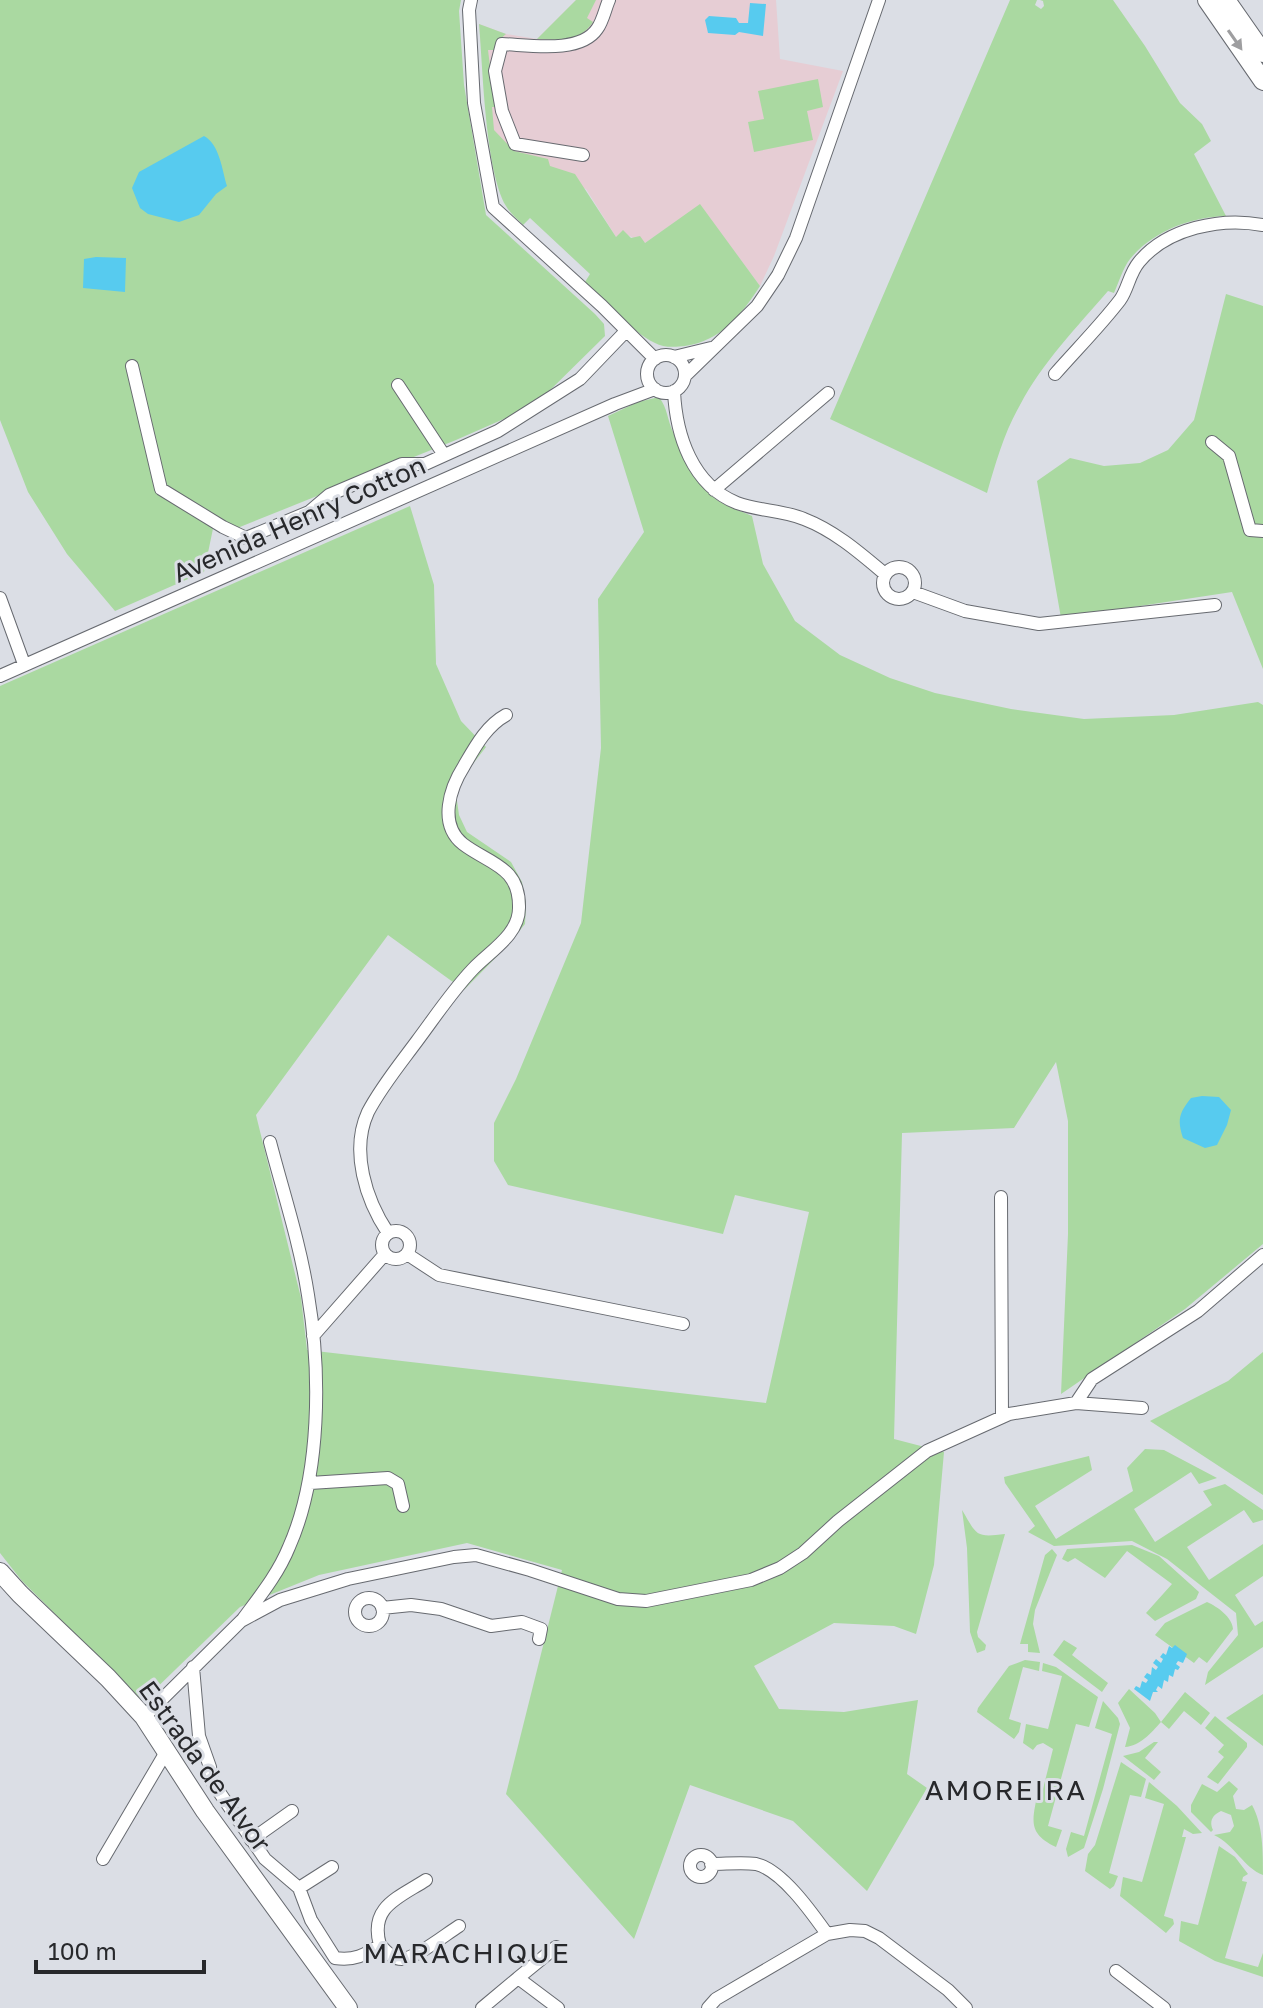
<svg xmlns="http://www.w3.org/2000/svg" width="1263" height="2008" viewBox="0 0 1263 2008" font-family="'Golos Text',sans-serif">
<style>
.commercial{fill:#e6cdd4}
.green{fill:#aad9a1}
.water{fill:#57cbef}
.lines{fill:none;stroke-linecap:round;stroke-linejoin:round}
.street-casing{stroke:#676a70;stroke-width:14}
.secondary-casing{stroke:#676a70;stroke-width:20}
.street{stroke:#fff;stroke-width:12}
.secondary{stroke:#fff;stroke-width:18}
.oneway{fill:#9e9ea0}
.labels{text-anchor:middle;dominant-baseline:central;stroke-width:6;stroke-linejoin:round;paint-order:stroke}
.street-label{font-size:26px;fill:#27282b;stroke:#dbdee5}
.neighbourhood-label{font-size:28px;letter-spacing:2px;fill:#27282b;stroke:#dbdee5}
</style>
<rect width="100%" height="100%" fill="#dbdee5"/>
<path class="commercial" d="M 576,0 L 776,0 L 780,59 L 843,71 L 774,256 L 760,286 L 700,205 L 645,243 L 625,234 L 616,237 L 586,189 L 492,158 L 479,24 L 506,34 L 537,39 Z"/>
<path class="green" d="M 0,0 L 461,0 L 459,11 L 464,85 L 486,215 L 595,314 L 604,324 L 605,336 L 538,402 L 522,411 L 456,440 L 235,529 L 215,519 L 204,572 L 115,611 L 67,554 L 28,492 L 0,420 Z
M 576,0 L 596,0 L 587,18 L 593,22 C 579,43 560,40 537,39 Z
M 1010,0 L 1037,0 L 1035,5 L 1041,9 L 1044,6 L 1043,1 L 1040,0 L 1113,0 L 1145,46 L 1180,103 L 1202,124 L 1211,141 L 1194,154 L 1226,216 C 1191,217 1153,231 1130,259 C 1123,268 1119,282 1114,293 L 1108,291 C 1077,327 1042,363 1020,405 C 1004,433 996,462 987,493 L 830,419 Z
M 479,24 L 506,34 L 499,40 L 494,50 L 488,50 L 495,107 L 492,107 L 494,130 L 514,151 L 548,159 L 550,166 L 575,174 L 616,237 L 623,230 L 631,238 L 640,236 L 645,243 L 700,204 L 760,286 C 741,315 721,341 685,346 C 676,347 663,348 655,343 C 629,330 606,302 585,282 L 590,274 L 530,218 L 523,225 C 517,219 510,213 506,206 C 485,170 483,68 479,24 Z
M 818,79 L 823,107 L 807,111 L 813,140 L 754,152 L 748,122 L 764,119 L 758,91 Z
M 1226,294 L 1263,306 L 1263,669 L 1232,592 L 1061,618 L 1037,481 L 1070,458 L 1104,466 L 1140,463 L 1168,450 L 1194,420 Z
M 659,397 C 668,409 667,419 673,432 C 682,453 696,480 712,496 C 723,506 739,510 752,516 L 763,564 L 795,621 L 840,655 L 890,678 L 935,693 L 1011,709 L 1084,719 L 1174,715 L 1258,702 L 1263,705 L 1263,1244 L 1185,1309 L 1061,1394 L 1068,1234 L 1068,1121 L 1056,1062 L 1014,1128 L 902,1133 L 894,1439 L 944,1452 L 934,1565 L 916,1634 L 894,1626 L 834,1623 L 754,1666 L 779,1709 L 844,1712 L 918,1700 L 907,1774 L 927,1788 L 867,1891 L 793,1821 L 690,1785 L 634,1939 L 506,1794 L 562,1570 L 467,1543 L 319,1575 L 240,1607 L 143,1701 L 22,1581 L 0,1553 L 0,686 L 410,506 L 434,585 L 436,664 L 461,721 L 486,747 L 465,774 L 456,794 L 459,815 L 467,832 L 511,862 L 522,882 L 526,904 L 525,924 L 509,944 L 464,990 L 388,935 L 256,1115 L 301,1298 L 307,1350 L 766,1403 L 809,1212 L 735,1195 L 723,1234 L 508,1185 L 494,1161 L 494,1123 L 516,1079 L 581,923 L 601,748 L 598,599 L 644,532 L 608,416 L 638,402 Z
M 1263,1352 L 1263,1495 L 1150,1421 L 1228,1381 Z
M 1145,1449 L 1164,1450 L 1217,1478 L 1199,1484 L 1191,1472 L 1134,1509 L 1155,1542 L 1212,1505 L 1203,1491 L 1225,1484 L 1263,1510 L 1263,1520 L 1253,1523 L 1244,1510 L 1187,1547 L 1209,1580 L 1263,1544 L 1263,1576 L 1235,1595 L 1255,1626 L 1263,1621 L 1263,1647 L 1205,1685 L 1208,1672 L 1238,1635 L 1236,1613 L 1167,1559 L 1132,1541 L 1054,1546 L 1028,1532 L 1035,1526 L 1005,1483 L 1004,1477 L 1089,1456 L 1092,1470 L 1035,1506 L 1056,1539 L 1133,1491 L 1127,1468 Z
M 962,1510 C 977,1535 975,1538 1005,1534 L 977,1632 L 978,1637 L 986,1645 L 985,1650 L 977,1653 L 970,1632 L 967,1548 Z
M 1132,1545 L 1159,1556 L 1199,1592 L 1196,1599 L 1155,1621 L 1146,1613 L 1172,1584 L 1127,1551 L 1105,1578 L 1075,1558 L 1068,1562 L 1062,1559 L 1067,1549 Z
M 1052,1549 L 1057,1555 L 1035,1610 L 1033,1624 L 1040,1653 L 1028,1652 L 1028,1644 L 1020,1644 L 1045,1555 Z
M 1207,1602 C 1218,1607 1232,1617 1233,1629 L 1207,1663 L 1199,1657 L 1194,1663 L 1155,1635 L 1165,1623 Z
M 1064,1640 L 1077,1648 L 1072,1655 L 1108,1683 L 1102,1692 L 1053,1655 Z
M 1025,1660 L 1040,1662 L 1039,1671 L 1023,1667 L 1009,1719 L 1021,1723 L 1019,1732 L 1014,1739 L 977,1712 L 978,1708 L 1009,1666 Z
M 1043,1663 L 1056,1667 L 1098,1697 L 1089,1727 L 1076,1724 L 1048,1826 L 1062,1830 L 1056,1847 C 1026,1833 1033,1819 1038,1791 L 1043,1789 L 1053,1749 L 1043,1743 L 1037,1745 L 1033,1750 L 1023,1743 L 1026,1724 L 1048,1729 L 1062,1676 L 1042,1671 Z
M 1129,1689 L 1155,1713 L 1161,1722 L 1185,1692 L 1210,1713 L 1201,1725 L 1184,1711 L 1169,1729 L 1161,1722 C 1151,1733 1140,1746 1125,1747 L 1130,1728 L 1118,1703 Z
M 1263,1694 L 1263,1746 L 1226,1718 Z
M 1103,1701 L 1118,1718 L 1120,1724 L 1103,1789 L 1084,1848 L 1068,1857 L 1066,1849 L 1071,1832 L 1084,1836 L 1112,1734 L 1095,1728 Z
M 1215,1716 L 1247,1743 L 1247,1747 L 1218,1784 L 1207,1777 L 1224,1757 L 1218,1752 L 1224,1745 L 1205,1728 Z
M 1154,1742 L 1158,1742 L 1145,1758 L 1161,1772 L 1154,1780 L 1123,1756 L 1139,1752 Z
M 1121,1762 L 1146,1779 L 1141,1797 L 1130,1795 L 1109,1873 L 1118,1876 L 1114,1886 L 1110,1889 L 1085,1871 L 1088,1854 L 1095,1845 Z
M 1229,1781 L 1238,1789 L 1233,1796 L 1236,1809 L 1244,1810 L 1252,1805 C 1263,1825 1263,1851 1263,1875 C 1244,1868 1235,1845 1214,1835 L 1230,1832 L 1234,1826 L 1231,1815 L 1221,1811 C 1212,1815 1209,1822 1213,1830 L 1211,1832 L 1191,1812 L 1191,1805 L 1202,1784 L 1217,1792 Z
M 1149,1782 L 1177,1806 L 1202,1833 L 1193,1834 L 1184,1829 L 1182,1837 L 1186,1837 L 1164,1916 L 1173,1919 L 1174,1924 L 1166,1933 L 1120,1896 L 1123,1877 L 1142,1882 L 1164,1804 L 1145,1798 Z
M 1219,1846 L 1235,1857 L 1248,1874 L 1243,1877 L 1242,1881 L 1247,1882 L 1225,1958 L 1258,1967 L 1263,1953 L 1263,1977 L 1215,1961 L 1179,1941 L 1181,1921 L 1198,1925 Z"/>
<path class="water" d="M 750,3 L 766,4 L 763,36 L 739,32 L 735,35 L 708,33 L 705,20 L 709,16 L 736,18 L 739,23 L 748,23 Z
M 204,136 C 220,145 222,170 227,186 L 216,194 L 199,215 L 179,222 L 148,214 L 140,208 L 132,188 L 139,172 Z
M 96,257 L 126,258 L 125,292 L 83,288 L 84,259 Z
M 1202,1096 L 1219,1097 L 1231,1110 L 1227,1125 L 1217,1145 L 1205,1148 L 1183,1138 C 1177,1120 1179,1113 1191,1098 Z
M 1175,1645 L 1187,1654 L 1183,1663 L 1178,1661 L 1176,1664 L 1180,1667 L 1178,1670 L 1175,1669 L 1173,1677 L 1169,1675 L 1168,1682 L 1164,1680 L 1162,1689 L 1158,1686 L 1156,1690 L 1158,1692 L 1153,1692 L 1150,1701 L 1134,1689 L 1136,1686 L 1140,1688 L 1142,1681 L 1146,1683 L 1148,1680 L 1144,1677 L 1147,1673 L 1151,1675 L 1152,1667 L 1156,1670 L 1158,1667 L 1153,1663 L 1156,1659 L 1161,1663 L 1163,1659 L 1160,1657 L 1163,1653 L 1166,1655 L 1169,1646 L 1172,1648 Z"/>
<g class="lines">
<defs>
<path id="street" d="M 471,0 L 469,10 L 474,103 L 493,207 L 602,306 L 655,359
M 583,155 L 515,144 L 502,111 L 495,71 L 502,44 C 529,45 580,54 597,29 C 603,21 605,9 609,0
M647 374a19 19 0 1 1 38 0a19 19 0 1 1-38 0Z
M 674,357 L 711,348
M 132,366 L 161,489 L 223,527 L 246,538 L 309,512 L 329,495 L 402,464 L 425,464 L 498,431 L 580,379 L 626,331
M 1055,374 C 1076,350 1100,326 1120,300 C 1128,289 1129,274 1139,262 C 1167,228 1221,217 1263,225
M 685,376 L 757,306 L 778,275 L 796,238 L 879,0
M 398,385 L 444,455
M 674,391 C 676,435 692,485 737,503 C 758,511 783,510 804,519 C 835,531 860,553 885,574
M 1212,442 L 1229,456 L 1250,530 L 1263,531
M 714,490 L 828,393
M883 583a16 16 0 1 1 32 0a16 16 0 1 1-32 0Z
M 913,592 L 965,611 L 1039,624 L 1215,605
M 0,598 L 24,664
M 0,676 L 615,404 L 655,389
M 1001,1197 L 1002,1417
M382 1245a14 14 0 1 1 28 0a14 14 0 1 1-28 0Z
M 388,1233 C 366,1200 350,1151 368,1112 C 381,1087 400,1064 417,1041 C 435,1017 452,991 473,969 C 490,951 519,935 519,908 C 520,866 489,864 463,844 C 438,824 450,788 464,766 C 475,747 486,726 506,715
M 407,1254 L 439,1275 L 683,1324
M 313,1336 L 385,1254
M 1076,1403 L 1142,1408
M 310,1483 L 388,1478 L 398,1484 L 403,1506
M355 1612a14 14 0 1 1 28 0a14 14 0 1 1-28 0Z
M 382,1608 L 411,1605 L 441,1609 L 491,1626 L 522,1622 L 541,1629 L 539,1639
M 243,1619 C 260,1596 278,1574 289,1547 C 321,1475 321,1372 308,1295 C 300,1243 283,1192 270,1142
M 193,1667 L 199,1736 L 210,1767 L 213,1783 L 265,1859 L 299,1888 L 311,1920 L 335,1958 C 354,1961 365,1955 380,1945 C 386,1951 392,1959 402,1959 C 417,1958 446,1934 459,1926
M 144,1717 L 241,1621 L 280,1600 L 348,1579 L 454,1557 L 476,1555 L 530,1570 L 618,1599 L 646,1601 L 751,1580 L 780,1568 L 803,1553 L 838,1521 L 927,1451 L 1009,1414 L 1076,1403 L 1092,1379 L 1198,1311 L 1263,1255
M 251,1840 L 292,1811
M690 1866a11 11 0 1 1 22 0a11 11 0 1 1-22 0Z
M 103,1859 L 166,1752
M 711,1864 C 726,1864 742,1862 756,1864 C 782,1870 812,1913 827,1934
M 299,1888 L 332,1867
M 380,1945 C 369,1907 398,1898 426,1880
M 556,1947 L 518,1978 L 558,2008
M 1116,1971 L 1164,2008
M 482,2008 L 518,1978
M 708,2008 L 716,1999 L 827,1934 L 850,1930 L 865,1931 L 879,1938 L 948,1990 L 966,2008"/>
<path id="secondary" d="M 1207,0 L 1263,81
M 1226,0 L 1263,53
M 0,1572 L 20,1594 L 108,1678 L 144,1717 L 205,1811 L 348,2008"/>
</defs>
<use href="#street" class="street-casing"/>
<use href="#secondary" class="secondary-casing"/>
<use href="#street" class="street"/>
<use href="#secondary" class="secondary"/>
</g>
<defs><path id="oneway-solid" d="M-6-.8H1V-3.2L6.5 0L1 3.2V.8H-6Z" transform="scale(2)"/></defs>
<use class="oneway" href="#oneway-solid" transform="translate(1235 40) rotate(55)"/>
<g class="labels">
<g class="street-label">
<text transform="translate(299 519) rotate(-24)">Avenida Henry Cotton</text>
<text transform="translate(205 1766) rotate(54)">Estrada de Alvor</text>
</g>
<g class="neighbourhood-label">
<text x="1006" y="1789">AMOREIRA</text>
<text x="467" y="1952">MARACHIQUE</text>
</g>
</g>
<path d="M36 1960v12h168v-12" fill="none" stroke="#27282b" stroke-width="4"/>
<text x="48" y="1960" font-size="24" fill="#27282b" stroke="#dbdee5" stroke-width="6" paint-order="stroke">100 m</text>
</svg>
